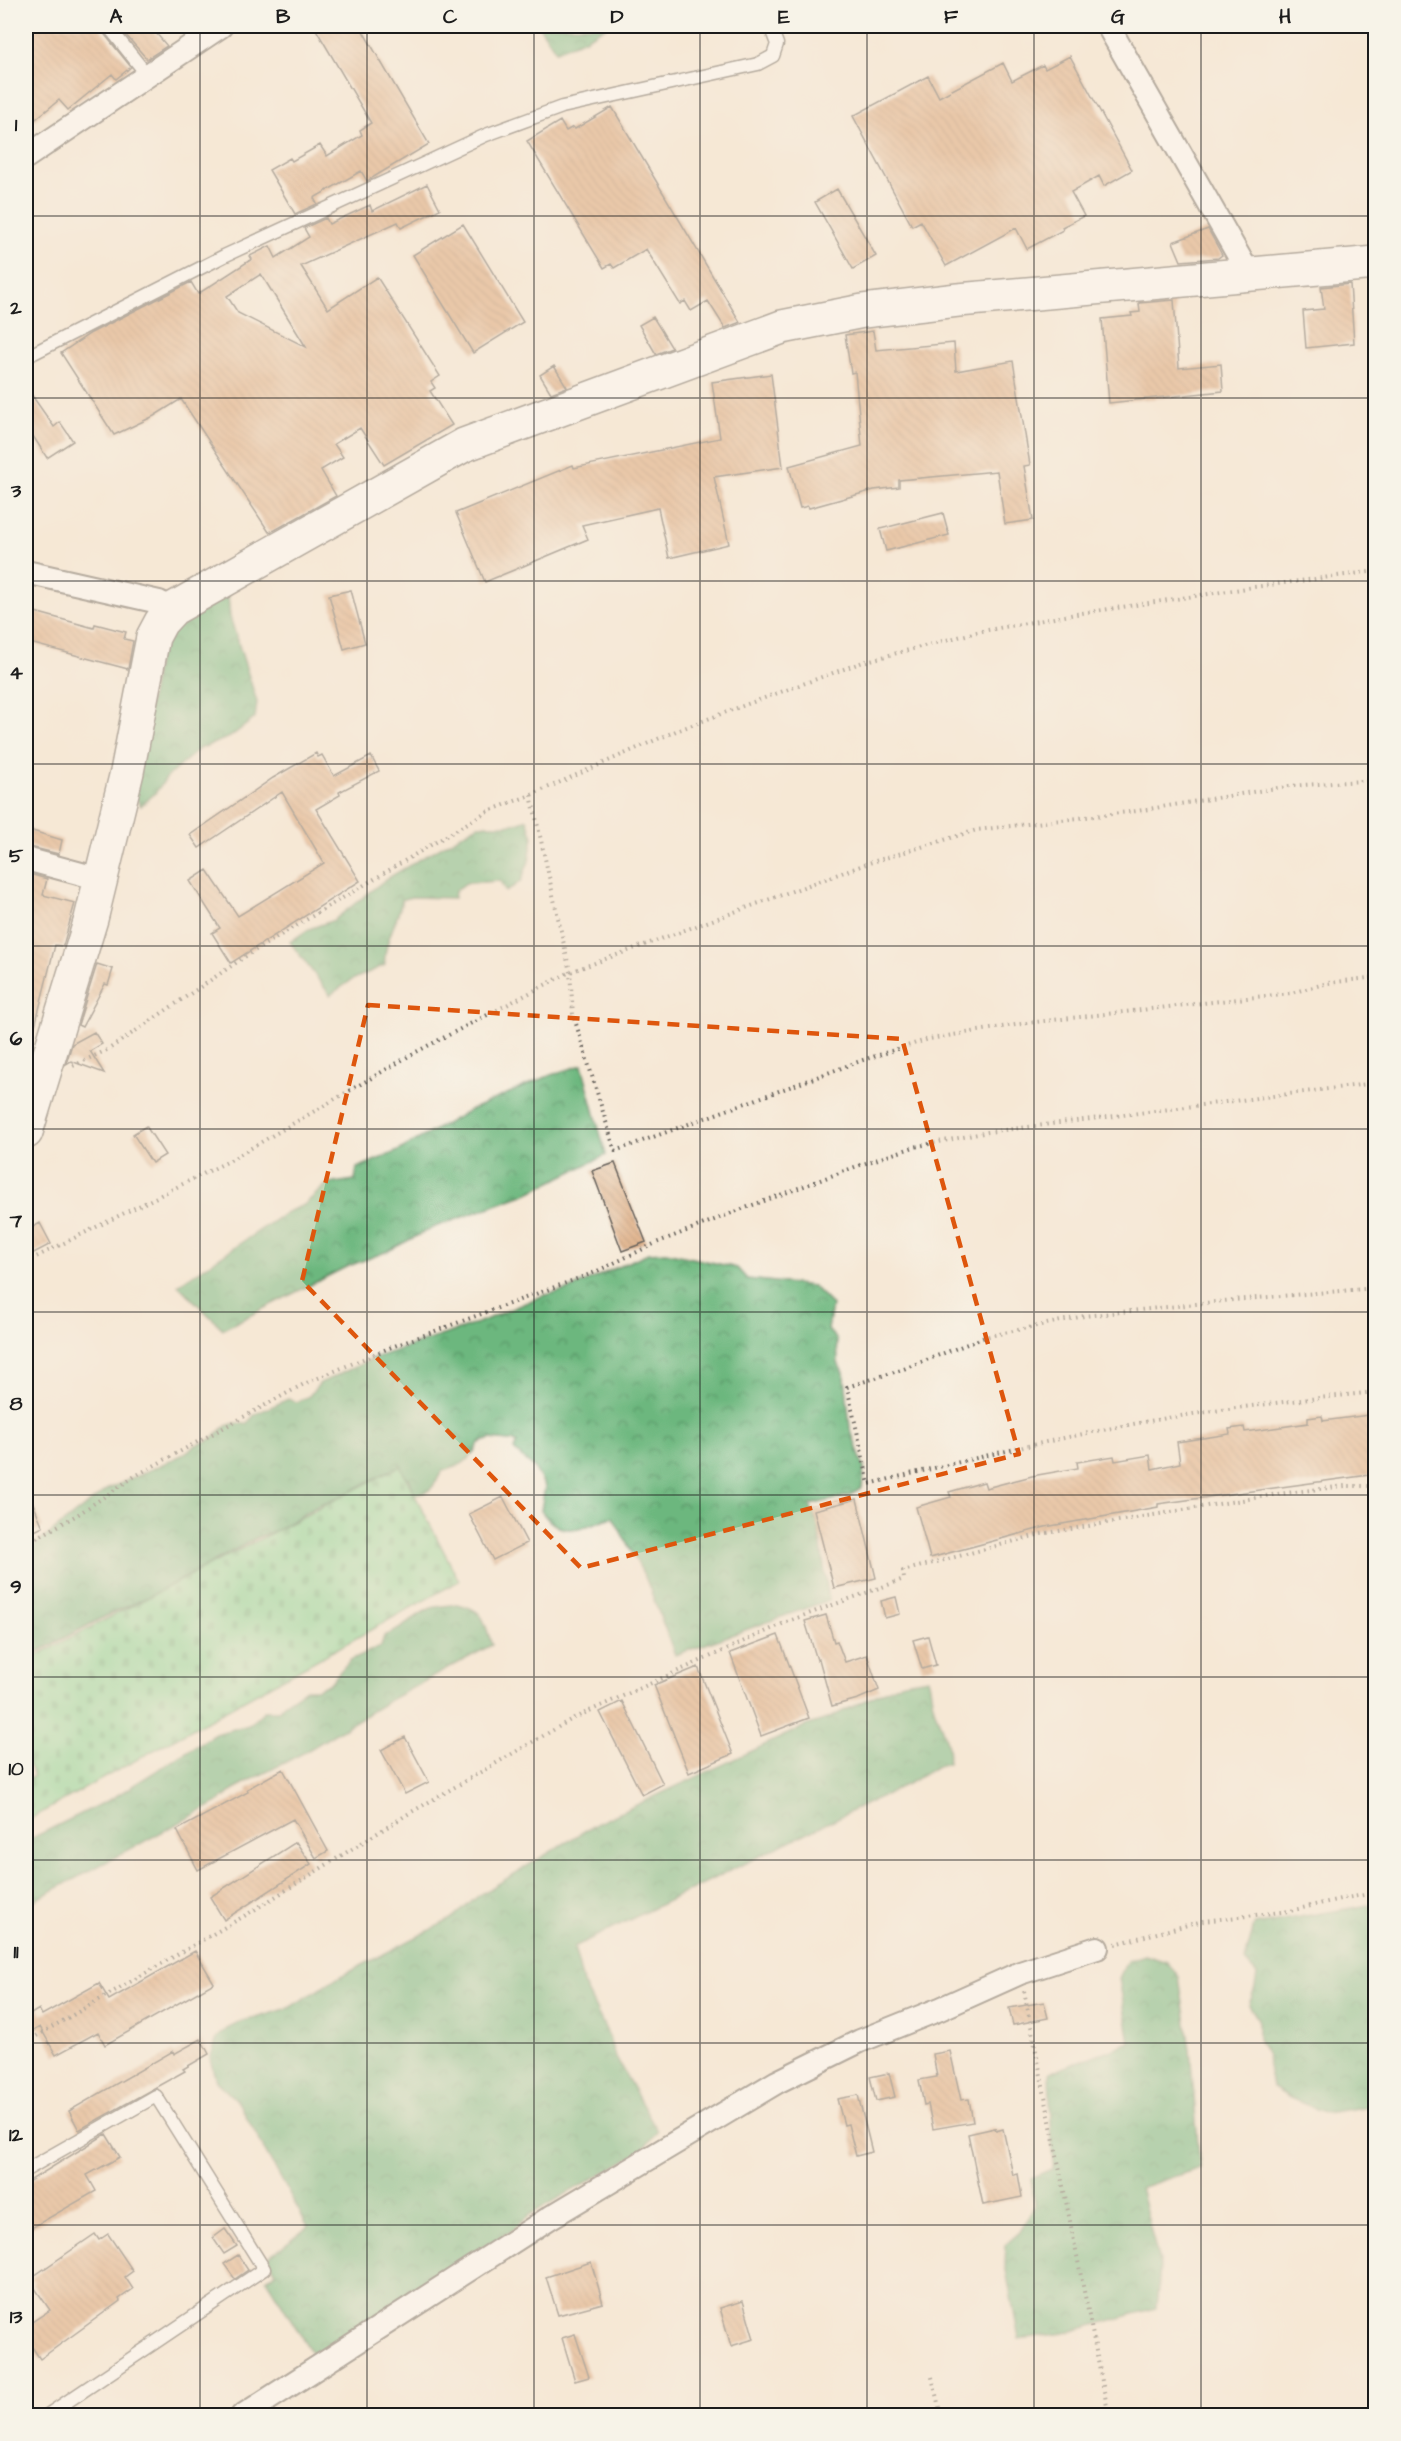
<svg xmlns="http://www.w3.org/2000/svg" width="1401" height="2441" viewBox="0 0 1401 2441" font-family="'Architects Daughter',sans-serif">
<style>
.forest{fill:url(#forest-crowns);stroke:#446a4d;stroke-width:1.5}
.cemetery{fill:url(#cemetery-stones);stroke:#517958;stroke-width:1.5}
.building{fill:url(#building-back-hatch);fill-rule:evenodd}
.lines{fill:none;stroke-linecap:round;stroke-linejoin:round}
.lane-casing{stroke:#68635d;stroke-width:15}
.street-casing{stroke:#68635d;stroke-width:26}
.secondary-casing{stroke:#68635d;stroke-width:36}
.path{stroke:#68635d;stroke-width:4;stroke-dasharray:1.5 4.5;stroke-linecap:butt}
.lane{stroke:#fff;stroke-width:12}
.street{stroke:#fff;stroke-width:22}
.secondary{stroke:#fff;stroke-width:33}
.marked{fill:none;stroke:#de560d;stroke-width:4.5;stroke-dasharray:12 8;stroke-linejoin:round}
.grid{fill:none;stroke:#1c1c1c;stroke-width:1.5;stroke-opacity:0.55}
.neatline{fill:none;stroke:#1c1c1c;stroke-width:2}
.grid-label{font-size:20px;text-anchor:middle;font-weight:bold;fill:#1c1c1c}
</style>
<defs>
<pattern id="forest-crowns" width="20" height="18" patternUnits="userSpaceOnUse" patternTransform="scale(1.5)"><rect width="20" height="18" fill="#6cb77e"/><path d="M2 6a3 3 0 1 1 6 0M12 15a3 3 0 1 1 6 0" fill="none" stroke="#589466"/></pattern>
<pattern id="cemetery-stones" width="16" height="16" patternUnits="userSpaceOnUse" patternTransform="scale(1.5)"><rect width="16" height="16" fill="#86d695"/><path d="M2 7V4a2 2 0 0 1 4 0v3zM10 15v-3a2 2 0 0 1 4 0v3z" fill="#73b780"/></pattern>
<pattern id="building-back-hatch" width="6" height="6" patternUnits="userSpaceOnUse" patternTransform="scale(1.5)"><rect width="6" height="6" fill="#dba273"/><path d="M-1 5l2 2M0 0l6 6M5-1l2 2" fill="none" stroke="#b1835e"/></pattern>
</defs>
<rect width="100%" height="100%" fill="#f7f3e8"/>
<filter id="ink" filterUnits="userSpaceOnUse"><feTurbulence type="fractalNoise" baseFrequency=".0167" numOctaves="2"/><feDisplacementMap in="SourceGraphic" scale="12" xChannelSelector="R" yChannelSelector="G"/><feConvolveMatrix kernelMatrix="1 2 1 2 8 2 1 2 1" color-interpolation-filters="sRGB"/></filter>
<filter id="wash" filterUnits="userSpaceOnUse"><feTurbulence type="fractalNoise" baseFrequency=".008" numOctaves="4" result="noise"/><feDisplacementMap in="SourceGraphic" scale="24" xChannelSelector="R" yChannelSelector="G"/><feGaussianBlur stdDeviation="1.35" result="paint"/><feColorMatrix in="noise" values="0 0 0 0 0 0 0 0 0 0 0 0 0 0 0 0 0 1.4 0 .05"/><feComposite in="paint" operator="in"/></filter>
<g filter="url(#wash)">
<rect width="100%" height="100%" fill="#f6e8d6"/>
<path class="forest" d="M 539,26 L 607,26 L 585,39 L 556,51 Z
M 228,595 L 230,617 L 257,702 L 255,718 L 230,737 L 199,749 L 167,777 L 156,792 L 141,806 L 133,794 L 162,635 Z
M 527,819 L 533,837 L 529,861 L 521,881 L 506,892 L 500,881 L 466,883 L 455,891 L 454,898 L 411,897 L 402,900 C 398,921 382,946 385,965 L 352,980 L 330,995 L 290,942 L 309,929 L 334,920 L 386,879 L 478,825 C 499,824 507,828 527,819 Z
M 582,1065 L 606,1155 L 526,1194 L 432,1228 L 388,1251 L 346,1267 L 223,1329 L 178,1285 L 287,1212 L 304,1205 L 327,1184 L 355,1180 L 357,1168 L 398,1151 L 470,1110 L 551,1075 Z
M 666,1252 L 737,1268 L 747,1279 L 813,1286 L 832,1305 L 828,1330 L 837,1340 L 838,1363 L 845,1377 L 850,1428 L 864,1468 L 862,1488 L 849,1496 L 810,1505 L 818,1525 L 829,1600 L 675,1655 L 646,1579 L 613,1517 C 585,1525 562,1543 541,1510 L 545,1486 L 535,1469 L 514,1450 L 517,1442 L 490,1439 L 479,1443 C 471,1460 461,1467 442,1471 C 435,1484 430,1496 414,1494 L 410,1480 L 397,1469 L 389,1471 L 338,1498 L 314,1508 L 277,1530 L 258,1537 L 157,1593 L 104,1617 L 26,1658 L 26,1552 L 106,1490 L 182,1455 L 196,1445 L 210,1440 L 226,1426 L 235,1423 L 247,1424 L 255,1414 L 288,1399 L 297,1402 L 309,1396 L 320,1383 L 374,1358 L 473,1325 L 542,1296 L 570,1289 L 648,1253 Z
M 458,1604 C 487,1611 483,1621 492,1645 L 390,1700 L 305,1752 L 234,1789 L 220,1801 L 26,1905 L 26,1841 L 113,1798 L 215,1734 L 249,1725 L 264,1711 L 278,1711 L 284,1704 L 306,1689 L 317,1689 L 329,1684 L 350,1660 L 381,1646 L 384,1636 C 403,1630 411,1618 429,1609 C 436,1605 449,1606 458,1604 Z
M 928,1678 C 931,1687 931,1697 934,1707 C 939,1726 952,1742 948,1763 L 937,1766 L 911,1782 L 574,1947 L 583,1983 L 606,2030 L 615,2056 L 657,2131 L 642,2151 L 529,2215 L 512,2231 L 461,2259 L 429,2283 L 355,2334 L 313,2355 L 266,2279 L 276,2273 L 268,2257 L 308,2227 L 238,2102 L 216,2081 L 210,2059 L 217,2038 L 227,2029 L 241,2022 L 289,2008 L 334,1980 L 453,1918 L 478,1896 L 596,1824 L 805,1726 L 827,1719 L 903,1682 Z
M 1375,1904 L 1375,2105 L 1326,2113 L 1290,2098 L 1272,2087 L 1267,2056 L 1258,2039 L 1258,2019 L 1249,2005 L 1255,1987 L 1257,1974 L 1245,1961 L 1254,1925 Z
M 1145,1955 L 1167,1962 L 1179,1977 L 1190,2049 L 1200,2168 L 1140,2188 L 1160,2266 L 1156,2308 L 1065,2333 L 1019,2339 L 1005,2265 L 1006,2244 L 1020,2232 L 1035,2205 L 1031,2178 L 1053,2169 L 1049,2073 L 1130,2042 L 1119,1978 L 1127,1961 Z"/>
<path class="cemetery" d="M 400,1466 L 459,1581 L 26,1821 L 26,1781 L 34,1776 L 26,1760 L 26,1661 Z"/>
<g id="blocks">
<path class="building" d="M 26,26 L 100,26 L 102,31 L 131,67 L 116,79 L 112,74 L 68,110 L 59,100 L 26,127 Z
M 118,26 L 150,26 L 167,46 L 147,59 Z
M 314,26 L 360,26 L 429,144 L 367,181 L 361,171 L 314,198 L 317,204 L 295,214 L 269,170 L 290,158 L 292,161 L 320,145 L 327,156 L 362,135 L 360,130 L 371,123 Z
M 1070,56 L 1132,170 L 1104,186 L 1099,176 L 1071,192 L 1084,216 L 1062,227 L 1063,230 L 1027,249 L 1016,228 L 946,266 L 921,221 L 912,226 L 853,116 L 928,76 L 939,97 L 1003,63 L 1012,81 L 1043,65 L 1045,69 Z
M 612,107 L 740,322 L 738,323 L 725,328 L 708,301 L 691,311 L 685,301 L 680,304 L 646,249 L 614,268 L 611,264 L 604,268 L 527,141 L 560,121 L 566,131 L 573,127 L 575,129 Z
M 427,184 L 440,209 L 401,228 L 398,222 L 301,266 L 328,309 L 377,277 L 440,376 L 431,382 L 435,388 L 430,391 L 452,425 L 384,465 L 360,428 L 334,444 L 343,457 L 321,470 L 336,496 L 275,530 L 269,532 L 181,399 L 154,416 L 114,435 L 61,353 L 91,333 L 191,282 L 198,294 L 252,259 L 250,256 L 270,246 L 276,258 L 309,237 L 304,228 L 326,218 L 329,224 L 370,205 L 372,211 ZM 261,274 L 306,347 L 238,313 L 227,296 Z
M 837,189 L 876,256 L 853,269 L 815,202 Z
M 463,224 L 523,322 L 473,353 L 413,255 Z
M 1208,229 L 1222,255 L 1218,258 L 1181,261 L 1173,242 Z
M 1350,284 L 1354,343 L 1306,348 L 1303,311 L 1324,309 L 1321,287 Z
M 1174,300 L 1179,368 L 1221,364 L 1223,391 L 1109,403 L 1102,319 L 1132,316 L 1131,313 L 1140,312 L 1139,303 Z
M 653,317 L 672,348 L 656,354 L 639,325 Z
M 873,331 L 876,350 L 954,343 L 956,371 L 1013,361 L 1030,465 L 1024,466 L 1033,520 L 1005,524 L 997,471 L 899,480 L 899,487 L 874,490 L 809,508 L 808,506 L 800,508 L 789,466 L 862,446 L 855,372 L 851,373 L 845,335 Z
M 554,366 L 567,387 L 551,393 L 540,375 Z
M 771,374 L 783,467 L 714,477 L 729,544 L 669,558 L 658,508 L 582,525 L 588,539 L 485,582 L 456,513 L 573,465 L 574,468 L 720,438 L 712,382 Z
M 26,387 L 54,427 L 60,422 L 73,441 L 47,458 L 26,425 Z
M 943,513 L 949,535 L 886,551 L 880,529 Z
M 351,590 L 365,643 L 344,649 L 329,595 Z
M 35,612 L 94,628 L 95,624 L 126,632 L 124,639 L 133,641 L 128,669 L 26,642 L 26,614 L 34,617 Z
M 316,753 L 318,757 L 322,755 L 334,776 L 371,756 L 379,771 L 339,792 L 340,795 L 316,809 L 360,881 L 231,963 L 212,933 L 220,928 L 190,881 L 207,870 L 238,916 L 324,863 L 282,792 L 199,848 L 190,835 L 273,778 Z
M 26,829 L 62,840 L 59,854 L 26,846 Z
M 26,873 L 47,879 L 43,895 L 75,903 L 63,946 L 55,945 L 31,1042 L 26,1041 Z
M 97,964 L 113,969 L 108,985 L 105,984 L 82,1027 L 78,1025 Z
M 94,1032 L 102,1044 L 90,1051 L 104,1073 L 71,1061 L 66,1064 L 72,1044 Z
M 146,1126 L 165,1155 L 152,1163 L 133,1134 Z
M 615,1163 L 646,1242 L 622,1251 L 592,1171 Z
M 40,1223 L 51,1244 L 26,1257 L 26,1231 Z
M 1376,1414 L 1376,1474 L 1158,1504 L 1158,1507 L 1045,1527 L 930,1558 L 916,1507 L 951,1497 L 949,1492 L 984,1482 L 986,1488 L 1032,1476 L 1078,1468 L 1077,1462 L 1114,1456 L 1115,1461 L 1150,1455 L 1152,1469 L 1180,1463 L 1177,1442 L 1230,1434 L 1229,1429 L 1244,1427 L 1245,1432 L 1308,1423 L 1308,1418 L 1322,1416 L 1323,1421 Z
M 26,1487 L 43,1527 L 26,1535 Z
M 503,1497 L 527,1543 L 493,1560 L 469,1514 Z
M 857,1499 L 876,1578 L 834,1588 L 814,1510 Z
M 896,1597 L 900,1614 L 885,1618 L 881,1601 Z
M 826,1615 L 834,1642 L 837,1641 L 845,1662 L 867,1655 L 879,1690 L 858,1699 L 832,1706 L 819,1659 L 817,1660 L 805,1621 Z
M 778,1635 L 809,1718 L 761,1736 L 730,1653 Z
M 928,1636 L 936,1665 L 922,1669 L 913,1640 Z
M 698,1667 L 733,1754 L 689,1773 L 654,1685 Z
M 622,1701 L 663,1784 L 642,1795 L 600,1712 Z
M 405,1737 L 429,1782 L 405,1794 L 381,1750 Z
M 283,1769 L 328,1851 L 316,1858 L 293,1819 L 198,1870 L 177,1830 L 248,1792 L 247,1789 Z
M 296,1842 L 311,1864 L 224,1920 L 210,1897 Z
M 195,1951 L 214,1983 L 105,2045 L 98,2032 L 56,2055 L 40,2027 L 26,2035 L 26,2017 L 39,2009 L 42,2015 L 99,1983 L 109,2000 Z
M 1044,2002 L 1048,2018 L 1013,2025 L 1009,2008 Z
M 201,2039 L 209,2054 L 183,2069 L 185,2071 L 79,2130 L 69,2111 L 173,2051 L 174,2054 Z
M 950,2051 L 961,2100 L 969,2099 L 973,2122 L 933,2129 L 928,2104 L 924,2105 L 919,2080 L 937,2077 L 933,2054 Z
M 889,2073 L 895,2097 L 876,2101 L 870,2077 Z
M 858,2095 L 872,2152 L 856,2156 L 848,2124 L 844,2125 L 837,2099 Z
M 995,2128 L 996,2131 L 1003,2129 L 1013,2175 L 1018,2174 L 1022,2197 L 983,2205 L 968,2134 Z
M 106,2134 L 120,2157 L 87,2175 L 96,2191 L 26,2231 L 26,2183 Z
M 225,2229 L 237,2246 L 224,2254 L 213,2238 Z
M 95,2234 L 99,2240 L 108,2234 L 133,2271 L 125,2277 L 133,2289 L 119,2299 L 120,2301 L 40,2359 L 26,2338 L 26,2326 L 50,2310 L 32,2284 L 34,2282 L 31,2278 Z
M 238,2255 L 248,2270 L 235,2279 L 224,2264 Z
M 591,2262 L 603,2303 L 558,2315 L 546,2277 Z
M 743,2301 L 754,2339 L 731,2346 L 720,2308 Z
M 575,2334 L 589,2377 L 575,2381 L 562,2338 Z"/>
</g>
</g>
<g filter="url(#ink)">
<use href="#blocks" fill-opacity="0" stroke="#68635d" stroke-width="1.5"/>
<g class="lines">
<defs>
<path id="lane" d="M 108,26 L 148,76
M 26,357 L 224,256 L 486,135 L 562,107 L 758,64 L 773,56 L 777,44 L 770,26
M 26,2170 L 156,2096 L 264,2269 L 46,2416"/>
<path id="street" d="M 1108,26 L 1249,274
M 26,157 L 221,26
M 26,572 L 159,602 L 173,609
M 26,859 L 100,879
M 242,2416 L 551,2217 L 777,2082 L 860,2041 L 940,2009 L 1020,1973 L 1097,1948"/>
<path id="secondary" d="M 26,1132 L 91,919 L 127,772 L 153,637 L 161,622 L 173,609 L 464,445 L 782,327 L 863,311 L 958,300 L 1376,263"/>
</defs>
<use href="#lane" class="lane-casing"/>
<use href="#street" class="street-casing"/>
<use href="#secondary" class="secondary-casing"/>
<path class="path" d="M 531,795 L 570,972 L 573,1014 L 615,1151 L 863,1060 L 929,1039 L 1027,1023 L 1291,993 L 1328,983 L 1376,977
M 73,1066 L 109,1049 L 249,954 L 486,812 L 531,795 L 676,731 L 745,705 L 863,662 L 977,632 L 1076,614 L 1254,587 L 1376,571
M 26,1262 L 227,1162 L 416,1052 L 570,972 L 869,863 L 977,830 L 1137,811 L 1289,786 L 1376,780
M 1376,1288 L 1233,1300 L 1084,1316 L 985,1337 L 901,1370 L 847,1387 L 869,1484 C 968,1460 1067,1435 1167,1418 C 1237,1407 1306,1399 1376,1392
M 26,1544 L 77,1515 L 135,1476 L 304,1384 L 389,1348 L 593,1273 L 656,1243 L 737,1211 L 863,1164 L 914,1147 L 988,1132 L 1376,1083
M 1115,1944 L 1203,1921 L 1290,1911 L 1340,1899 L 1376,1893
M 1024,1991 L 1109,2416
M 26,2042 L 246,1915 L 408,1814 L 574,1718 L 789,1621 L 904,1579 L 903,1571 L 1041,1534 L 1278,1494 L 1345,1486 L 1376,1486
M 932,2377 L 941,2416"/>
<use href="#lane" class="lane"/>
<use href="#street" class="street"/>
<use href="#secondary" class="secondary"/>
</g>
</g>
<path d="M0 0H1401V2441H0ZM 368,1005 L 902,1039 L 1019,1454 L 581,1568 L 302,1281 Z" fill="#f6e8d6" fill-opacity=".55" fill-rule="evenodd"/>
<path class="marked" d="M 368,1005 L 902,1039 L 1019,1454 L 581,1568 L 302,1281 Z"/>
<path class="grid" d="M 200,26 L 200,2416M 367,26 L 367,2416M 534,26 L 534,2416M 700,26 L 700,2416M 867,26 L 867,2416M 1034,26 L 1034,2416M 1201,26 L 1201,2416M 26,216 L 1376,216M 26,398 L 1376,398M 26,581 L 1376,581M 26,764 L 1376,764M 26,946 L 1376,946M 26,1129 L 1376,1129M 26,1312 L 1376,1312M 26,1495 L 1376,1495M 26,1677 L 1376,1677M 26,1860 L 1376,1860M 26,2043 L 1376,2043M 26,2225 L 1376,2225"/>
<rect width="1401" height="2441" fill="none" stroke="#f7f3e8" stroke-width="66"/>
<rect x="33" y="33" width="1335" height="2375" class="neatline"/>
<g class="grid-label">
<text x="116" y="23">A</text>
<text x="283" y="23">B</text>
<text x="450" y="23">C</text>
<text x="617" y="23">D</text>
<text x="784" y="23">E</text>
<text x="951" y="23">F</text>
<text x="1118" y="23">G</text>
<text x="1285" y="23">H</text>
<text x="16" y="131">1</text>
<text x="16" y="314">2</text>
<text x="16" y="497">3</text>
<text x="16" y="679">4</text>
<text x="16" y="862">5</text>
<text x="16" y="1045">6</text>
<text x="16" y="1227">7</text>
<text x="16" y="1410">8</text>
<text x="16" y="1593">9</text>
<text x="16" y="1775">10</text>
<text x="16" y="1958">11</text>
<text x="16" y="2141">12</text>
<text x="16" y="2323">13</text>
</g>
</svg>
